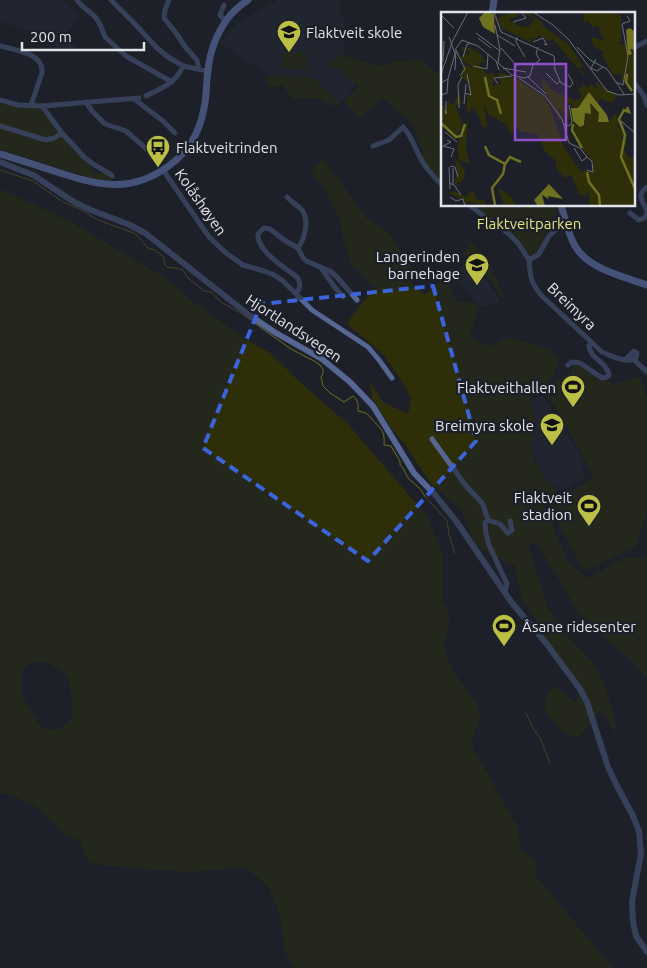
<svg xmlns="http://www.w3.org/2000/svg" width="647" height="968" viewBox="0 0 647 968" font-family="Ubuntu,sans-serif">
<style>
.built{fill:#242a38}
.green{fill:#2e2f09;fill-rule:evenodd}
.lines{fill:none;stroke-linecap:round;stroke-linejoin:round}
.stream{stroke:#6e711f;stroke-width:1}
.minor{stroke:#566693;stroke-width:5}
.tertiary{stroke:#566693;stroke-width:6}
.secondary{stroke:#748ed5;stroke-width:7}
.marked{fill:none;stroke:#3b64db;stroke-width:4;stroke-dasharray:10 6;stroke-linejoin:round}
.labels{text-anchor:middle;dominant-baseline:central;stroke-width:5;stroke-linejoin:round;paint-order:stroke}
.poi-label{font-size:15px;fill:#e2e4ea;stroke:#1d2029;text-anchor:end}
.street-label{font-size:15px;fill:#e2e4ea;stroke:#1d2029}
.park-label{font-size:15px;fill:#e2e87b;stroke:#1d2029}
.inset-river{fill:none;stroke:#6e711f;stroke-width:2.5}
.inset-road{fill:none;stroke:#6c6e76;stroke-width:1}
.view{fill:#9051c8;fill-opacity:0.15;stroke:#9051c8;stroke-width:2.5}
.inset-edge{fill:none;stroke:#e2e4ea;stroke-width:2.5}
</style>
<rect width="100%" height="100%" fill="#1d2029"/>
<path class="built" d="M 0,0 L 61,0 L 79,16 L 66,35 L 77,48 L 60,49 L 34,33 L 0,21 Z
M 278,0 L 341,0 L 339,9 L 344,21 L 345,47 L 342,57 L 362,76 L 340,104 L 314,79 L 271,75 L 244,59 L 221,43 L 237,23 Z
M 472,258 L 500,301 L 480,307 L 451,272 L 453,268 L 459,271 L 463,266 L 460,262 Z
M 543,396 L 580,455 L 585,478 L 561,490 L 545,481 L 523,430 L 529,400 Z"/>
<path class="green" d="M 282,53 L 307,53 L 307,69 L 282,69 Z
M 339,54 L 380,67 L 394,61 L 401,62 L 419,59 L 442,76 L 442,181 L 432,173 L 421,155 L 423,152 L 413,124 L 383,98 L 359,118 L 344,101 L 358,87 L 340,70 L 329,64 Z
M 271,75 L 314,78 L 340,104 L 336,107 L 318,98 L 293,99 L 282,85 L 270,88 L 265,80 Z
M 0,103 L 18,106 L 40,108 L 58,131 L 56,136 L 49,139 L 0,124 Z
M 0,127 L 51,141 L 62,136 L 90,165 L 93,172 L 105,173 L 110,176 L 112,182 L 94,179 L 0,149 Z
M 323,159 L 346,189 L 366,218 L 387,231 L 411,267 L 405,275 L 424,295 L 446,276 L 454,298 L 459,302 L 474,303 L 478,307 L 477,317 L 470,332 L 472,338 L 487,346 L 493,345 L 506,338 L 531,343 L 549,350 L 557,355 L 559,357 L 558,363 L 551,380 L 530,398 L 536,421 L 530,445 L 535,463 L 549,485 L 557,490 L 555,500 L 545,505 L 555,533 L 569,564 L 587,578 L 627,557 L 646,558 L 647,551 L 647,678 L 636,665 L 580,615 L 538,545 L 528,544 L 548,608 L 567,636 L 594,664 L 604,682 L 615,721 L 616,734 L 601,709 L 578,739 L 561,731 L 545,711 L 546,696 L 555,686 L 576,703 L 578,696 L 577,688 L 546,639 L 540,626 L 521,597 L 515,566 L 483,551 L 474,542 L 462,510 L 432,485 L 406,446 L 391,428 L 372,398 L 370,382 L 383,402 L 408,414 L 411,400 L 405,386 L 383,354 L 347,324 C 354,310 367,301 374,287 L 352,265 L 344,242 L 339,218 L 325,190 L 311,172 L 318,163 Z
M 0,189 L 71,222 L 167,279 L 187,297 L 242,337 L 270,353 L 303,385 L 347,423 L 427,516 L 443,554 L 442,600 L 450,615 L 444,648 L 453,671 L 477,704 L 480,719 L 472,739 L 473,748 L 517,826 L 522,850 L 536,861 L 535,875 L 613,968 L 294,968 L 285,952 L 279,912 L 268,886 L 245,867 L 190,872 L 107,866 L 88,862 L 80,841 L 64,834 L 39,808 L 12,795 L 0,793 ZM 32,662 L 48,663 L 65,673 L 69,680 L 73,716 C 62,731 58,732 41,728 L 22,695 L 21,677 L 24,668 Z
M 474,205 L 554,205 L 560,219 L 549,229 L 543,238 L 545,240 L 540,248 L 535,254 L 528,254 L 517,237 Z
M 466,241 L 470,242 L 482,253 L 482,255 L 481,254 L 479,255 L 482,258 L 484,255 L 488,261 C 478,264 471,260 462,254 L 462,252 L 464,253 L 470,245 Z
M 489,263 L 493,273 L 491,274 L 492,277 L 495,275 L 505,300 L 480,268 L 480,264 Z
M 578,359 L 613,384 L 640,377 L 647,397 L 647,511 L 636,546 L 584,571 L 548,506 L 594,477 L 565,423 L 547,394 L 547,390 L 552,384 L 573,371 L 571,369 Z"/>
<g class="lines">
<path class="stream" d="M 0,170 L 33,181 L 63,202 L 82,210 L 96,219 L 136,234 L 148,248 L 155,250 L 163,256 L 165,265 L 167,267 L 175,268 L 183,270 L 187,277 L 204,291 L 211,292 L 221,302 L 239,312 L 291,349 L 314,361 L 320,365 L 323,369 L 323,373 L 321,377 L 323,386 L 330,393 L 344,402 L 353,396 C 359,401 358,405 358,411 L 366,413 C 368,415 370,417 372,419 C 381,430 385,430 384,445 L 391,446 L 400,461 L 400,465 C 405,469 405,474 409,479 C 414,484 421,488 424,495 L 447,521 L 449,535 L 455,553
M 526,713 L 533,728 L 540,738 L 550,763"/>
<path class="minor" d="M 77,0 C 82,8 90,11 96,18 C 101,24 102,30 105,37 L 126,56 L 172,82
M 111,0 L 134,23 L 156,47 L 168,57 L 183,66 L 208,71
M 169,0 L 165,10 L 164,18 L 176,33 L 186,48 L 197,60 L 199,69
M 224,5 L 220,15 L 226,22
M 0,46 C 15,50 44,53 42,73 L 31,105
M 633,48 L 647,41
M 633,81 L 644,96 L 647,105
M 146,96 C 162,88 176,83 183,66
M 134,99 L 163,121 L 175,133
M 0,100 L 18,105 L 42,106 L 139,98
M 86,102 L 92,111 L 105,124 L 126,131 L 158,159
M 42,106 L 62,133 L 84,157 L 93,164 L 110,174 L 112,176
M 0,126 L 46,140 L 54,138 L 62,133
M 373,146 L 389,140 L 403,127 C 412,136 415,149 421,159 C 426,169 434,177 442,185
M 163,170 L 209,237 L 226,253 L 243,265 L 264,271 L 274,275 L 283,281 L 312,310 L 368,347 L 379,360 L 392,378
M 647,187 C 635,195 644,202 647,212
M 287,197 C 292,202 298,206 302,210 C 310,220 304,240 298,248
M 469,205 L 509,234 L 518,243 L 529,260 L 539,254 L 549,236 L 561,225 L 566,222
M 630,213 L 639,220 L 644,218 L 647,214
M 529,260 C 530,277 531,284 543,297 L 602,352 C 612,356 626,364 636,358 L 637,353 L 634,351 L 625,360
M 321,268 L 336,289 L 343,296
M 296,293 C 301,288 301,283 297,277 C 285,268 256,250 258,234 L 264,228 L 270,229 L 284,240 L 298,248 L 303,258 L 306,261 L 330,271 L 336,276 L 357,300
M 634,360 L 647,372
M 568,365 L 572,362 L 580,363 L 602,378 L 607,377 L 609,375 C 607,362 590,359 589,346 L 591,342
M 432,439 L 466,486 L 483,504 L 488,520 L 485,523 L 486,534 L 489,545 L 507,584 L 505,592
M 488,520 L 500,524 L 508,533 L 512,530 L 510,521"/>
<path class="tertiary" d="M 0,162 L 33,175 L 74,202 L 91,210 L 130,225 L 145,233 L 249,315 L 276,333 L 322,359 L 350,382 L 373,406 L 414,473 L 436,496 L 456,521 L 512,603 L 546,643 L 580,689 L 587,702 L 608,767 L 617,786 L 633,816 L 639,831 L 641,854 L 632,901 L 633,922 L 636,936 L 647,952"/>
<path class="secondary" d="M 492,14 L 494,0
M 0,154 C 18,159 36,165 54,171 C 97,185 130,195 170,165 C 189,151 200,131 204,108 C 207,96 206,83 208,70 C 210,51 217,33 228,18 C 233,11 241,5 248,0
M 561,205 C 565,218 568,234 575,246 C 588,269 624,277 647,285"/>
</g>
<path d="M0 0H647V968H0ZM 433,286 L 476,441 L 368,561 L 203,448 L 261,304 Z" fill="#1d2029" fill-opacity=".55" fill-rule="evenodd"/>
<path class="marked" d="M 433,286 L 476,441 L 368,561 L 203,448 L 261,304 Z"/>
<defs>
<symbol id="school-pin" viewBox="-11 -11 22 30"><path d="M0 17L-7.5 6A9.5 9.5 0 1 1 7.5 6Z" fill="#bbc044" stroke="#1d2029"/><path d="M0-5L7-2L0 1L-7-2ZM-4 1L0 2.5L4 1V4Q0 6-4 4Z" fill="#111"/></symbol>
<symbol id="bus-pin" viewBox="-11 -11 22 30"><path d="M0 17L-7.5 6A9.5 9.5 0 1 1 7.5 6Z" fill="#bbc044" stroke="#1d2029"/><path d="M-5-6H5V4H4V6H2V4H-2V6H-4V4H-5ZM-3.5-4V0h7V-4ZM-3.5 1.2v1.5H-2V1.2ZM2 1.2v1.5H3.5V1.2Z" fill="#111"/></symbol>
<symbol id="stadium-pin" viewBox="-11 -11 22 30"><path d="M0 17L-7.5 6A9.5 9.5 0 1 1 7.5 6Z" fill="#bbc044" stroke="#1d2029"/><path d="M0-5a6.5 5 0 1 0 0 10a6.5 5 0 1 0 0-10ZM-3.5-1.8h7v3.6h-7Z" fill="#111"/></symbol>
</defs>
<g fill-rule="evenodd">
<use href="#school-pin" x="275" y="18" width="28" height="38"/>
<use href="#bus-pin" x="144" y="133" width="28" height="38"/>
<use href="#school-pin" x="463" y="251" width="28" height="38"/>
<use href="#stadium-pin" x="559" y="373" width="28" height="38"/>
<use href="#school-pin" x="538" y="411" width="28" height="38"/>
<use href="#stadium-pin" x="575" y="492" width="28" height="38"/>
<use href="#stadium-pin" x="490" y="612" width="28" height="38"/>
</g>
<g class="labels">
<g class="poi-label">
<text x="306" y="32" text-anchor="start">Flaktveit skole</text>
<text x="176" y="147" text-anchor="start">Flaktveitrinden</text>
<text x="460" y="256">Langerinden<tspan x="460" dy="17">barnehage</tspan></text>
<text x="556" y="387">Flaktveithallen</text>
<text x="534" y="425">Breimyra skole</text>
<text x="572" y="497">Flaktveit<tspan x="572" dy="17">stadion</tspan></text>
<text x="522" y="626" text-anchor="start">Åsane ridesenter</text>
</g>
<g class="street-label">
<text transform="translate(201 202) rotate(55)">Kolåshøyen</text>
<text transform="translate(572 306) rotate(44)">Breimyra</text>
<text transform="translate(294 328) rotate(33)">Hjortlandsvegen</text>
</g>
<g class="park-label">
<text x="529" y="223">Flaktveitparken</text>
</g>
</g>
<g transform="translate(441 12)">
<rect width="194" height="194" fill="#1d2029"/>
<path d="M 71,0 L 79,4 L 67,7 L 78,14 L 88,15 L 93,7 L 83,1 L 85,0 L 103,11 L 101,13 L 128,33 L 142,54 L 137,57 L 143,60 L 143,64 L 112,27 L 108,29 L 98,23 L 95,27 L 89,26 L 91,31 L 59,15 L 57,6 ZM 142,0 L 180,2 L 180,29 L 177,31 L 182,33 L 186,27 L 189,38 L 193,38 L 194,78 L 187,69 L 180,70 L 181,62 L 172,63 L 161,42 L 163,39 L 154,36 L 150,29 L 152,25 L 163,29 L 157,14 L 151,15 L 147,9 L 143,11 ZM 22,35 L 31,37 L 38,44 L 32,36 L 42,44 L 41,47 L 46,50 L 38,51 L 39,54 L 47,63 L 50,60 L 54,63 L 51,74 L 60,72 L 56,61 L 61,61 L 80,69 L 102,85 L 108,93 L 123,135 L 141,161 L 143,158 L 151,160 L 153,150 L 140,135 L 131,110 L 138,115 L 144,112 L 144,101 L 150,102 L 148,91 L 158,101 L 158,111 L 163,108 L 167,111 L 174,101 L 178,111 L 176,113 L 183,123 L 180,125 L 186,131 L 183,138 L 188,146 L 194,145 L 194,194 L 148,194 L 148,178 L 144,185 L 138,181 L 130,163 L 124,166 L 116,157 L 115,149 L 104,139 L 96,122 L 81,120 L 74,114 L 70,123 L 66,113 L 47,102 L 43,92 L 46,114 L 42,115 L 34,97 L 30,96 L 29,103 L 26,98 L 26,80 L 30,86 L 28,75 L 31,73 L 20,65 L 21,57 L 24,53 L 35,57 L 19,47 L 24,40 L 28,44 L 28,39 L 20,38 ZM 100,64 L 112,79 L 134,88 L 141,86 L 137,76 L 141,75 L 140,70 L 147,77 L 148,72 L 155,76 L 155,70 L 176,84 L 171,91 L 159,87 L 158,91 L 148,80 L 136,97 L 126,90 L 124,96 L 127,94 L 129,109 L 116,95 L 123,109 L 120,110 L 102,77 ZM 18,78 L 20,92 L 14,93 L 22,113 L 14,127 L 0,106 L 0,95 L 4,93 L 4,104 L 8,87 L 8,91 L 13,93 ZM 27,107 L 25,136 L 29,152 L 18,148 L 16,134 ZM 13,145 L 23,157 L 24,164 L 20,170 L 16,171 L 20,176 L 14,172 L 14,166 L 17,164 ZM 57,176 L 70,185 L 76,194 L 63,194 ZM 32,178 L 36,188 L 43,188 L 45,193 L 26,190 L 26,194 L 23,188 L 7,181 L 13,179 L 25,185 Z" fill="#2e2f09"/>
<path d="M 44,0 L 53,2 L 54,22 L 42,15 L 38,6 ZM 189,16 L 194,20 L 194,38 L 189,37 L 191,42 L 187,43 L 185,18 ZM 148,80 L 166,103 L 168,110 L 157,110 L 158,101 L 149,91 L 150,102 L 144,101 L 143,113 L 139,115 L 132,109 L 130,96 L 137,96 ZM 108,172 L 122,187 L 107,184 L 108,187 L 101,183 L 104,194 L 97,194 L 93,188 Z" fill="#6e711f"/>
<path class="inset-river" d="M 186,62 L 185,70 L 191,79M 44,65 L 48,84 L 56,88 L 60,102M 186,95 L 188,100 L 183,98 L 178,107 L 184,123 L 180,145 L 194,177M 0,111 L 15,125 L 20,124 L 24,112M 132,112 L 131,118 L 141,136M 44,134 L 48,143 L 64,152 L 62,162 L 51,176 L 54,193M 64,152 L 69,145 L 80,150M 146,160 L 148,170 L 158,183 L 159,194"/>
<path class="inset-road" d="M 53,0 L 60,20 L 113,44 L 114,58 L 120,71 L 129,75 L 132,71 L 127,62M 92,0 L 112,13 L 128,28 L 166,79 L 178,83 L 194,82M 0,3 L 13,16M 72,10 L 85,6 L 80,0M 54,13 L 59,37 L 57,51 L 71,63 L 83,66 L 89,64 L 92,53 L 99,48 L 95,42 L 97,35M 35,21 L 59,39M 56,23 L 74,34M 8,25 L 14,42 L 9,59M 76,25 L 75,30 L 84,45M 37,26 L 50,36M 92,30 L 102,26 L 106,33 L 103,32M 136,35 L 149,48 L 166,57 L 183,82M 60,36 L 76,54M 14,38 L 21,28 L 37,34 L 55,49 L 58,58M 22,45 L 26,32 L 29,32M 155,47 L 150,56 L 156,59 L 162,55M 2,49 L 3,29M 32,54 L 46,57 L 47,42M 62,56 L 85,60M 14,58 L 15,38 L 24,57 L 19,64M 105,61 L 116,72 L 119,69M 0,62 L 12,28 L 27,0M 87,65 L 105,82M 78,66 L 104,84 L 121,107 L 128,131 L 139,136 L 146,145M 175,70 L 182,73 L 184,62 L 187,44 L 181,12 L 189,9 L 186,4M 0,71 L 7,67 L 9,59M 57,72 L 53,66 L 71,64M 24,81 L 30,83 L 26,62M 0,83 L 6,81 L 7,67M 23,92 L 25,72M 18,96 L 17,73 L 21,65M 4,98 L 5,102 L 5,89M 180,109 L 194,121M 122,112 L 128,114 L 131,110 L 128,93M 4,120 L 16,130M 6,128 L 10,130 L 2,134 L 13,137 L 10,145M 133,136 L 141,149 L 146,145 L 151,149 L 152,160 L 146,158M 9,154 L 14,155 L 17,165M 8,155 L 9,177M 12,156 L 12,172M 8,171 L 13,173 L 20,183M 0,175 L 0,192M 9,185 L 15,189 L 22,187 L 24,194"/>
<path class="view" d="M 74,52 L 125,52 L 125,128 L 74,128 Z"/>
<rect width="194" height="194" class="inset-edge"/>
</g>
<path d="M22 42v8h122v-8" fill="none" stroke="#e2e4ea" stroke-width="2.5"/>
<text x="30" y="42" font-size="15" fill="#e2e4ea" stroke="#1d2029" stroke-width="4" paint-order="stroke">200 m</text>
</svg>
